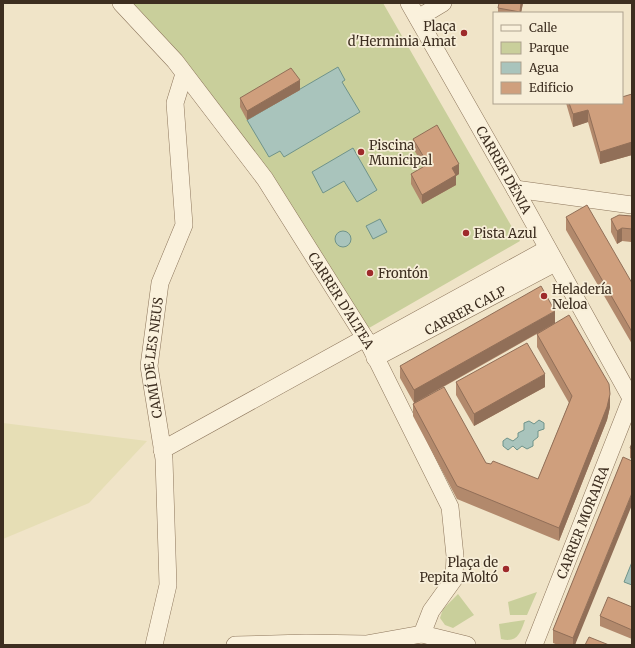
<svg xmlns="http://www.w3.org/2000/svg" width="635" height="648" viewBox="0 0 635 648" font-family="Merriweather,serif">
<style>
.farmland{fill:#e6deb5}
.green{fill:#c9cf9b}
.water{fill:#a9c4bc;stroke:#6f938a}
.lines{fill:none;stroke-linecap:round;stroke-linejoin:round}
.minor-casing{stroke:#8d765c;stroke-width:18}
.minor{stroke:#faf1dc;stroke-width:17}
.wall{fill:#b2896c;fill-rule:evenodd}
.shaded-wall{fill:#916f58}
.building{fill:#cf9f7d;stroke:#916f58}
.poi-dot{fill:#9e2a2b;stroke:#f7eed8;stroke-width:1.5}
.labels{text-anchor:middle;dominant-baseline:central;stroke-width:3.5;stroke-linejoin:round;paint-order:stroke}
.poi-label{font-size:13px;fill:#3d2e20;stroke:#f7eed8;text-anchor:start}
.street-label{font-size:13px;fill:#3d2e20;stroke:#f7eed8}
</style>
<rect width="100%" height="100%" fill="#f0e4c8"/>
<path class="farmland" d="M 3,423 L 147,441 L 89,503 L 3,539 Z"/>
<path class="green" d="M 121,3 L 383,3 L 520,241 L 369,328 L 366,331 L 265,179 Z
M 537,592 L 527,615 L 510,615 L 508,602 Z
M 458,594 L 474,615 L 453,628 L 445,625 L 440,618 L 443,609 Z
M 525,620 C 520,634 517,643 501,639 L 499,624 Z"/>
<path class="water" d="M 338,67 L 345,80 L 342,82 L 360,112 L 284,157 L 280,151 L 269,157 L 247,120 Z
M 353,148 L 377,190 L 357,202 L 344,181 L 323,193 L 312,172 Z
M 380,219 L 387,232 L 373,239 L 366,226 Z
M335 239a8 8 0 1 1 16 0a8 8 0 1 1-16 0Z
M 539,420 L 544,423 L 544,429 L 538,431 L 538,437 L 533,441 L 533,446 L 527,449 L 522,446 L 517,450 L 513,446 L 508,450 L 503,446 L 503,441 L 507,438 L 513,441 L 518,437 L 518,433 L 524,430 L 524,423 L 529,421 L 534,424 Z
M 632,562 L 632,585 L 624,582 Z"/>
<g class="lines">
<defs>
<g id="minor">
<path id="s1" d="M 121,3 L 175,61 L 265,179 L 370,346 L 450,507 L 455,556 L 454,579 L 431,611 L 422,634"/>
<path id="s2" d="M 409,3 L 515,189 L 632,400"/>
<path d="M 418,18 L 443,3"/>
<path d="M 515,189 L 632,205"/>
<path d="M 370,346 L 547,249"/>
<path id="s3" d="M 375,358 L 555,263"/>
<path d="M 162,450 L 365,338"/>
<path id="s4" d="M 154,645 L 168,585 L 164,459 L 149,366 L 160,283 L 184,225 L 175,103 L 184,74"/>
<path d="M 235,645 L 306,643 L 366,644 L 422,634 L 467,645"/>
<path id="s5" d="M 534,645 L 631,399"/>
</g>
</defs>
<use href="#minor" class="minor-casing"/>
<use href="#minor" class="minor"/>
</g>
<path class="wall" d="M 523,3 L 521,13 L 498,13 L 498,8 Z
M 300,90 L 247,120 L 240,107 L 240,98 Z
M 632,94 L 632,155 L 600,164 L 588,122 L 573,127 L 566,103 L 622,103 Z
M 413,139 L 459,174 L 456,176 L 456,185 L 422,204 L 411,184 L 411,174 L 424,167 L 413,148 Z
M 632,216 L 632,255 L 631,255 L 631,242 L 622,241 L 617,244 L 611,232 L 611,219 Z
M 566,217 L 632,283 L 632,344 L 566,230 Z
M 555,323 L 610,407 L 607,420 L 559,541 L 457,499 L 413,416 L 413,404 L 414,403 L 400,378 L 400,366 ZM 551,326 L 537,334 L 537,347 L 569,403 L 538,479 L 486,463 L 429,395 Z
M 456,382 L 545,387 L 474,426 L 456,395 Z
M 632,443 L 632,459 L 630,458 L 630,448 Z
M 623,457 L 575,645 L 558,645 L 553,643 L 553,630 Z
M 632,607 L 632,639 L 600,626 L 600,616 Z"/>
<path class="shaded-wall" d="M 521,3 L 523,3 L 521,13 L 520,13 Z
M 300,80 L 300,90 L 247,120 L 247,111 Z
M 588,110 L 588,122 L 573,127 L 573,114 Z
M 632,142 L 632,155 L 600,164 L 600,152 Z
M 459,164 L 459,174 L 456,176 L 456,185 L 422,204 L 422,195 L 452,168 Z
M 622,228 L 622,241 L 617,244 L 617,231 Z
M 555,311 L 555,323 L 414,403 L 414,390 Z
M 545,374 L 545,387 L 474,426 L 474,414 Z
M 610,394 L 610,407 L 607,420 L 559,541 L 559,528 Z
M 632,493 L 632,505 L 575,645 L 573,645 L 573,638 Z"/>
<path class="building" d="M 499,3 L 521,3 L 520,12 L 498,8 Z
M 291,68 L 300,80 L 247,111 L 240,98 Z
M 632,94 L 632,142 L 600,152 L 588,110 L 573,114 L 569,103 L 622,103 L 622,97 Z
M 437,125 L 459,164 L 452,168 L 456,175 L 422,195 L 411,174 L 428,164 L 413,139 Z
M 587,205 L 632,283 L 632,332 L 566,217 Z
M 619,215 L 632,216 L 632,229 L 622,228 L 617,231 L 611,219 Z
M 541,286 L 555,311 L 414,390 L 400,366 Z
M 569,315 L 609,384 L 610,394 L 607,407 L 559,528 L 457,486 L 413,404 L 444,387 L 486,463 L 491,464 L 493,461 L 538,479 L 572,396 L 537,334 Z
M 527,343 L 545,374 L 474,414 L 456,382 Z
M 632,443 L 632,449 L 630,448 Z
M 623,457 L 632,461 L 632,493 L 573,638 L 553,630 Z
M 608,597 L 632,607 L 632,630 L 600,616 Z
M 589,637 L 609,645 L 585,645 Z"/>
<g class="poi-dot">
<circle cx="464" cy="33" r="4"/>
<circle cx="361" cy="152" r="4"/>
<circle cx="466" cy="233" r="4"/>
<circle cx="370" cy="273" r="4"/>
<circle cx="544" cy="296" r="4"/>
<circle cx="506" cy="569" r="4"/>
</g>
<g class="labels">
<g class="poi-label">
<text x="456" y="26" text-anchor="end">Plaça<tspan x="456" dy="15">d'Herminia Amat</tspan></text>
<text x="369" y="145">Piscina<tspan x="369" dy="15">Municipal</tspan></text>
<text x="474" y="233">Pista Azul</text>
<text x="378" y="273">Frontón</text>
<text x="552" y="289">Heladería<tspan x="552" dy="15">Neloa</tspan></text>
<text x="498" y="562" text-anchor="end">Plaça de<tspan x="498" dy="15">Pepita Moltó</tspan></text>
</g>
<g class="street-label">
<text stroke="none"><textPath href="#s2" startOffset="192">CARRER DÉNIA</textPath></text>
<text stroke="none"><textPath href="#s1" startOffset="371">CARRER D'ALTEA</textPath></text>
<text stroke="none"><textPath href="#s3" startOffset="102">CARRER CALP</textPath></text>
<text stroke="none"><textPath href="#s4" startOffset="290">CAMÍ DE LES NEUS</textPath></text>
<text stroke="none"><textPath href="#s5" startOffset="132">CARRER MORAIRA</textPath></text>
</g>
</g>
<rect width="635" height="648" fill="none" stroke="#3d2e20" stroke-width="8"/>
<rect x="493" y="12" width="130" height="92" fill="#f7eed8" stroke="#ada18e"/>
<rect x="501" y="25" width="20" height="6" fill="#faf1dc" stroke="#ada18e"/>
<text x="529" y="32" font-size="12" fill="#3d2e20">Calle</text>
<rect x="501" y="42" width="20" height="12" fill="#c9cf9b" stroke="#ada18e"/>
<text x="529" y="52" font-size="12" fill="#3d2e20">Parque</text>
<rect x="501" y="62" width="20" height="12" fill="#a9c4bc" stroke="#ada18e"/>
<text x="529" y="72" font-size="12" fill="#3d2e20">Agua</text>
<rect x="501" y="82" width="20" height="12" fill="#cf9f7d" stroke="#ada18e"/>
<text x="529" y="92" font-size="12" fill="#3d2e20">Edificio</text>
</svg>
